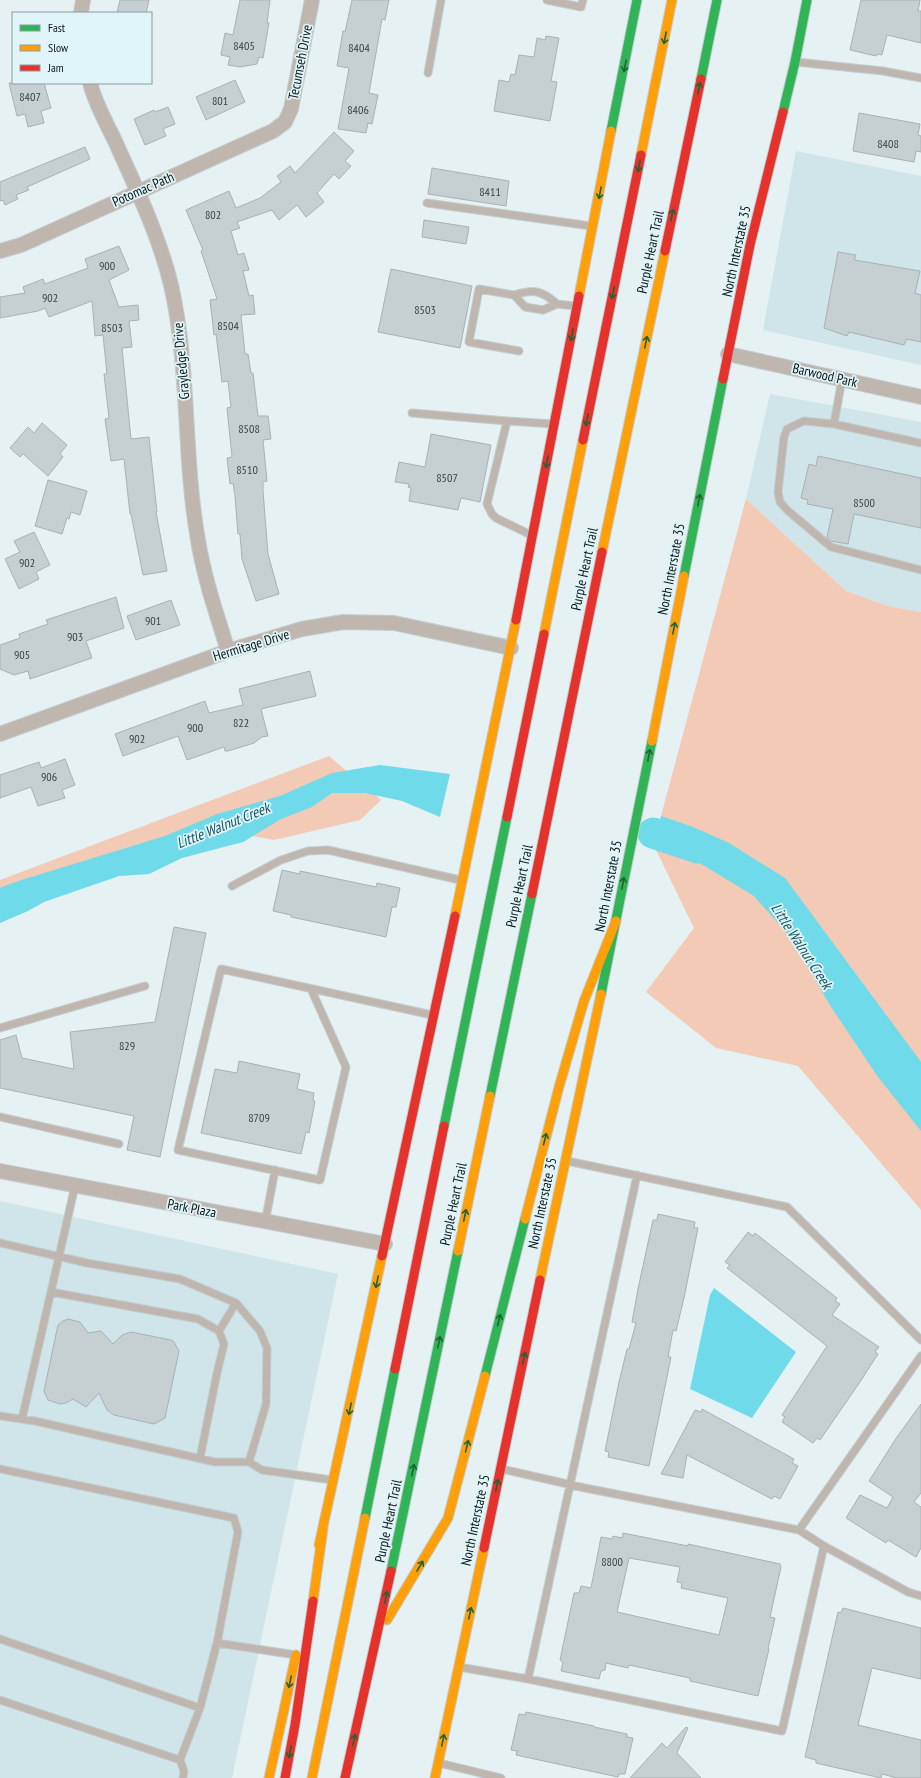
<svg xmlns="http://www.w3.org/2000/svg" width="921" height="1778" viewBox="0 0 921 1778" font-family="'PT Sans Narrow',sans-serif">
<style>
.built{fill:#cfe5e9}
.green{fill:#f3cab5}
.water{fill:#6fdae9}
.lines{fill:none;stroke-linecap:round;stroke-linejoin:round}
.river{stroke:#6fdae9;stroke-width:31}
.building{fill:#c6cfd1;stroke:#a8b1b3;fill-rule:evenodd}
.lane-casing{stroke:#c3cdcf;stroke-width:9}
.street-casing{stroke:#c3cdcf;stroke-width:16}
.fast-casing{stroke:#c3cdcf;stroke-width:11}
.slow-casing{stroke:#c3cdcf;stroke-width:11}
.jam-casing{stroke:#c3cdcf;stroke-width:11}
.lane{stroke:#c0b6b0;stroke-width:7}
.street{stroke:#c0b6b0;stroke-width:14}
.fast{stroke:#30b455;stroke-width:9}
.slow{stroke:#ff9f0a;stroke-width:9}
.jam{stroke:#e5322d;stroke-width:9}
.oneway{stroke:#1e6436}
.labels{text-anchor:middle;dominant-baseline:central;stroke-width:3.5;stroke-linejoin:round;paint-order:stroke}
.number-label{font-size:12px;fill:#3b4445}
.street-label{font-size:14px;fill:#0d1516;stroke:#dff5f9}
.water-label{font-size:15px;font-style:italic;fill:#19555e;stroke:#dff5f9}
</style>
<rect width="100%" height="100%" fill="#e5f1f3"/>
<path class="built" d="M 796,151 L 921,176 L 921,365 L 763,330 Z
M 770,394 L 921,422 L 921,612 L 888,606 L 846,591 L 746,499 Z
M 0,1201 L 338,1274 L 232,1778 L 0,1778 Z"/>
<path class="green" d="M 746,499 L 846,591 L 888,606 L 921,612 L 921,1210 L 798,1066 L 716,1048 L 646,992 L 694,928 L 655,848 L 661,816 Z
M 329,756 L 381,800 L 360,820 L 274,840 L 248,835 L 87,882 L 0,916 L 0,880 Z"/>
<path class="water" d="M 380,765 L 450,774 L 440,817 L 402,801 L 365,793 L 332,793 L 312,807 L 281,819 L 243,842 L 182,858 L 149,874 L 119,876 L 44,902 L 28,911 L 0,923 L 0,888 L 15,882 L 165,836 L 217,814 L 280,796 L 332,773 Z
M 661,816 L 693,827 L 729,843 L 785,878 L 921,1062 L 921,1131 L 878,1077 L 829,1004 L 794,941 L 754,896 L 693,859 L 655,848 Z
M 714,1288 L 796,1352 L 752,1418 L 690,1389 L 710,1295 Z"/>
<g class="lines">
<path class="river" d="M 653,833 L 698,848"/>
</g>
<path class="building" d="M 120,0 L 149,0 L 146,13 L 117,13 Z
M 240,0 L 270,0 L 267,23 L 269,23 L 263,58 L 259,57 L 257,64 L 240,67 L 228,65 L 230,57 L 221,55 L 225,33 L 233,35 Z
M 352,0 L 389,0 L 385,20 L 382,19 L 369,93 L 378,95 L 372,124 L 368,123 L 366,133 L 338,129 L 349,68 L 337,66 L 343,31 L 345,32 Z
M 861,0 L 920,0 L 918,11 L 921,11 L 921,43 L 887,35 L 882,55 L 877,54 L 876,56 L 850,50 Z
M 546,36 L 559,38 L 551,81 L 557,82 L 550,121 L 494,111 L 499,80 L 509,82 L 511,74 L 515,75 L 519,55 L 534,57 L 537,38 L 545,40 Z
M 235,80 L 245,102 L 206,120 L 196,97 Z
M 9,83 L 44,83 L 51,108 L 41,111 L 44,123 L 28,127 L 25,114 L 17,116 Z
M 168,107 L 175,124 L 163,129 L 166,136 L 145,145 L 134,119 L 154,110 L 155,112 Z
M 859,113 L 920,124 L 918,135 L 921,136 L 921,152 L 916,151 L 914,162 L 853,151 Z
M 334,132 L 354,151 L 345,161 L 351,166 L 339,179 L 334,174 L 317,193 L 324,202 L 306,217 L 297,205 L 279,220 L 272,210 L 237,222 L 240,228 L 231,231 L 238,255 L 244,253 L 249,270 L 243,271 L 249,296 L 253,295 L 255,314 L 241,315 L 245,354 L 248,354 L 251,373 L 253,373 L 258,416 L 268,416 L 271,439 L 263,440 L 267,481 L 263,482 L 263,491 L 268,554 L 279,594 L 256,601 L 242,559 L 240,534 L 238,534 L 235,496 L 233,483 L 230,484 L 227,458 L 232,457 L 227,408 L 231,407 L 228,381 L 222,382 L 216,334 L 214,335 L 210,300 L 217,299 L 201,251 L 203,250 L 186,210 L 229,191 L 236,208 L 260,198 L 281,182 L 277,176 L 290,166 L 295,173 Z
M 85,147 L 90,159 L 27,187 L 29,190 L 16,195 L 18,199 L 5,205 L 3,200 L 0,201 L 0,182 Z
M 432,168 L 509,181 L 506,206 L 428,194 Z
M 424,220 L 469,227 L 466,244 L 422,237 Z
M 119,246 L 129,270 L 109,280 L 119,307 L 138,305 L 139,320 L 129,321 L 132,347 L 122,348 L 131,439 L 149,437 L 157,512 L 156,512 L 167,571 L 143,575 L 131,514 L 130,514 L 124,459 L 111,461 L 105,419 L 109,418 L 104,374 L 107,374 L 103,335 L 95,336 L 92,301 L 49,317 L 45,308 L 38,311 L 0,318 L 0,297 L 25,293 L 23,287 L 43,279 L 45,284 L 88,268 L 85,259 Z
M 838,252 L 856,255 L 854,260 L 920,271 L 915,293 L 921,295 L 921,342 L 907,339 L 904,345 L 849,332 L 847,336 L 824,328 Z
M 391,269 L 472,286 L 460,348 L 378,332 Z
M 42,423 L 67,445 L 60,454 L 63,457 L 48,476 L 23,454 L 20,457 L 10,448 L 28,427 L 34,433 Z
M 431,434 L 491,445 L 480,502 L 461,498 L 458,510 L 409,501 L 411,488 L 408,487 L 409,484 L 395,482 L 399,462 L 425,467 Z
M 818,456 L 921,478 L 921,528 L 854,514 L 848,544 L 831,541 L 827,537 L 833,509 L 807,504 L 808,500 L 801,498 L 809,464 L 816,466 Z
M 48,480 L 87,491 L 80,515 L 71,512 L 69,519 L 67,518 L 62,534 L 35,526 Z
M 34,532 L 50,565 L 36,572 L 39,579 L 19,589 L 5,559 L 20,552 L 14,541 Z
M 116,597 L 124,628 L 86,641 L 92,658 L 30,679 L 28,671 L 14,675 L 0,669 L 0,645 L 20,638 L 19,634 L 48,624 L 46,620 Z
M 171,600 L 180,625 L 136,640 L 127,616 Z
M 310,671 L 316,696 L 261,709 L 268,736 L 262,737 L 254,743 L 228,751 L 225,751 L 224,747 L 187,760 L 178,736 L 123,756 L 115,734 L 205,701 L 209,713 L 243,705 L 239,689 Z
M 65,759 L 75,785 L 62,790 L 65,798 L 38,806 L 31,787 L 0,798 L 0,775 L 39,762 L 41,768 Z
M 282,870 L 300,874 L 300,871 L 376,887 L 377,883 L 400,888 L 396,907 L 392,907 L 386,937 L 291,917 L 291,915 L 273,911 Z
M 174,927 L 206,933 L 160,1157 L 127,1150 L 134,1116 L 0,1088 L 0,1040 L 16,1035 L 22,1058 L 74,1069 L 70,1032 L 155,1022 Z
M 239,1061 L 300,1074 L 297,1089 L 314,1093 L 313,1101 L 315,1101 L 309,1133 L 306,1132 L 301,1154 L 201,1133 L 215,1069 L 237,1073 Z
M 658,1214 L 695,1222 L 694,1228 L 698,1228 L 684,1298 L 676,1331 L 673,1330 L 668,1357 L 671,1357 L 649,1466 L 608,1457 L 609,1452 L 605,1451 L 619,1382 L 627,1349 L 629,1349 L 636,1323 L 632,1322 L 638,1289 L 653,1220 L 657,1220 Z
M 748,1232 L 753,1236 L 755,1233 L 837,1298 L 835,1301 L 840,1304 L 832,1315 L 879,1347 L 875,1352 L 878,1354 L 860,1382 L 820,1440 L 817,1438 L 813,1443 L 782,1422 L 785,1417 L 782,1415 L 827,1346 L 727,1268 L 730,1265 L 725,1262 Z
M 68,1319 L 80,1322 L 88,1333 L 101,1331 L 113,1344 L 122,1335 L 131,1332 L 171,1340 L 174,1342 L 179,1351 L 165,1418 L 154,1424 L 114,1415 L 107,1410 L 99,1393 L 86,1407 L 73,1399 L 66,1403 L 60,1404 L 48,1400 L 44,1391 L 58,1325 L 63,1321 Z
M 921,1404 L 921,1493 L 914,1502 L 921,1507 L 921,1548 L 916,1557 L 888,1540 L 886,1543 L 846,1518 L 860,1495 L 887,1508 L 893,1497 L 869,1481 L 897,1437 Z
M 702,1409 L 794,1459 L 792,1463 L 798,1466 L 780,1499 L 774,1496 L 772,1499 L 687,1455 L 683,1478 L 661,1474 L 695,1410 L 701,1412 Z
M 623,1533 L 688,1546 L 688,1544 L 780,1564 L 781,1567 L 770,1617 L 775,1618 L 768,1649 L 769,1649 L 758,1696 L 690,1681 L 690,1678 L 629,1665 L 628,1668 L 606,1663 L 605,1670 L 601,1671 L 599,1679 L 561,1671 L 563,1662 L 560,1660 L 574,1593 L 579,1593 L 581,1586 L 591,1588 L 601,1537 L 612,1539 L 613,1536 L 622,1538 ZM 629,1558 L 680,1567 L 677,1582 L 682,1583 L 681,1588 L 728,1598 L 719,1635 L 617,1612 Z
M 843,1608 L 921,1628 L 921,1679 L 872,1668 L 858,1725 L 921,1740 L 921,1778 L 897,1778 L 882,1774 L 881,1778 L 816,1763 L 816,1760 L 805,1757 L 838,1612 L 841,1613 Z
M 526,1712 L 594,1726 L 594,1727 L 627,1734 L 627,1737 L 633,1738 L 625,1774 L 619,1774 L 618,1777 L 516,1755 L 517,1751 L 511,1750 L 519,1714 L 525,1715 Z
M 686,1727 L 688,1728 L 677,1753 L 701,1778 L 630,1778 L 662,1743 L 667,1748 Z"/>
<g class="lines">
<defs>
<path id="lane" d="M 547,0 L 581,7 L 583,0
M 796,62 L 883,71 L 921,78
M 428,73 L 441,0
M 427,203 L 591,226
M 514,295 L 479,289 L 469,342 L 519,351
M 557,304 C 541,290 534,289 514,295 L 525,307 L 543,310 L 557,304 L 575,306
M 412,413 L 507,421
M 834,424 L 842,379
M 921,443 L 834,424 L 804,421 L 787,429 L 784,437 L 778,492 L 780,502 L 787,510 L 831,547 L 921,570
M 531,535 L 496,518 L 492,514 L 487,504 L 507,421 L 553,424
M 232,886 L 281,860 L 308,851 L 328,850 L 460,880
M 311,989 L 346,1067 L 320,1180 L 178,1150 L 221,969 L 432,1015
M 0,1028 L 145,986
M 0,1117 L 119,1144
M 567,1161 L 787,1207 L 921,1340
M 265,1223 L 275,1170
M 0,1243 L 87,1263 L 180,1279 L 236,1303 L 260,1331 L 267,1348 L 266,1404 L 249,1462 L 262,1470 L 332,1480
M 51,1292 L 198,1319 L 219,1331 L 224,1344 L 217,1373 L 200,1458
M 219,1331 L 236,1303
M 0,1416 L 35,1421 L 215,1462 L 249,1462
M 22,1419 L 75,1186
M 0,1469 L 234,1518 L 238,1532 L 217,1643
M 799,1530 L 921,1356
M 824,1546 L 908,1592 L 921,1596
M 0,1639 L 200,1708 L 217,1643 L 296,1655
M 459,1667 L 528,1679 L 782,1731 L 824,1546 L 799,1530 L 585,1488 L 502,1469
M 528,1679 L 637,1175
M 0,1700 L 180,1760 L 184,1771 L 183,1778
M 180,1760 L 200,1708
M 439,1763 L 501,1778"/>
<path id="street" d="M 81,13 L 83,0
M 90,83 C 95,103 106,122 115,141 C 136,188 159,235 171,285 C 190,368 183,456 198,540 C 204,578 217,615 228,651
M 0,251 L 21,245 L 273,131 L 285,122 L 291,109 L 312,0
M 728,354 L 921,397
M 0,734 L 228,651 L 302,629 L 343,622 L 394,623 L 511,648
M 0,1171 L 385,1244"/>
<path id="fast" d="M 701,79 L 717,0
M 783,112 L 795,62 L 807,0
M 611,131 L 637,0
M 684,576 L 723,379
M 601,994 L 652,741
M 490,1096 L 532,894
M 444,1126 L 507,817
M 485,1376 L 525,1219
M 365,1518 L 395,1369
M 391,1571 L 458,1251"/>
<path id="slow" d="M 641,155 L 672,0
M 579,296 L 611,131
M 602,552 L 665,251
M 544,634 L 583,440
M 652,741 L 684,576
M 455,916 L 516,620
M 525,1219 L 559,1087 L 584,1001 L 616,921
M 458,1251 L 490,1096
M 540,1280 L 601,994
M 319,1545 L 382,1256
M 313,1601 L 323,1529
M 387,1620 L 448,1518 L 485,1376
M 269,1778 L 296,1655
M 312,1778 L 365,1518
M 435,1778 L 484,1548"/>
<path id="jam" d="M 665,251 L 701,79
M 723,379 L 750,245 L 783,112
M 583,440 L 641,155
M 516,620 L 579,296
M 507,817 L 544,634
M 532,894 L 602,552
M 382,1256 L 455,916
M 395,1369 L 444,1126
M 484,1548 L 540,1280
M 285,1778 L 295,1725 L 313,1601
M 345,1778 L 391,1571"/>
</defs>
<use href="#lane" class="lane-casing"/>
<use href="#street" class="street-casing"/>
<use href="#fast" class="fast-casing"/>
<use href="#slow" class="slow-casing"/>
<use href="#jam" class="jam-casing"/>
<use href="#lane" class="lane"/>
<use href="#street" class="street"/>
<use href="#fast" class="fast"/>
<use href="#slow" class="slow"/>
<use href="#jam" class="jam"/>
</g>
<defs><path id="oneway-shaft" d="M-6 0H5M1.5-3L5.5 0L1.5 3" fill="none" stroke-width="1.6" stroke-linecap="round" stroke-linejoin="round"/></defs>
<g class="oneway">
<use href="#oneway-shaft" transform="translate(665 38) rotate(101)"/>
<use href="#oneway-shaft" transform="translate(625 66) rotate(101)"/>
<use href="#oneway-shaft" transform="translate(699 88) rotate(-78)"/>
<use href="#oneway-shaft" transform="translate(639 166) rotate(101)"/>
<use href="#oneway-shaft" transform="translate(600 193) rotate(101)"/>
<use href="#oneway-shaft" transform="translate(672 215) rotate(-78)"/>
<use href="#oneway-shaft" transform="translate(613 293) rotate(101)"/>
<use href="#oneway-shaft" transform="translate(572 335) rotate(101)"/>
<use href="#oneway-shaft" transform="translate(646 342) rotate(-78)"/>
<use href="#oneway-shaft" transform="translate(587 420) rotate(101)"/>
<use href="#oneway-shaft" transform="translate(547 462) rotate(101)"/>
<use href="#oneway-shaft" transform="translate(699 500) rotate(-79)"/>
<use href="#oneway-shaft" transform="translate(674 628) rotate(-79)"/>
<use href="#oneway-shaft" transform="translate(649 755) rotate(-79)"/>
<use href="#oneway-shaft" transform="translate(623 883) rotate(-79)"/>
<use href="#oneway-shaft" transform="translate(545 1139) rotate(-76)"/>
<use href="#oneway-shaft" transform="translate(465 1215) rotate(-78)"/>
<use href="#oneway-shaft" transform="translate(377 1282) rotate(102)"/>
<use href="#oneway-shaft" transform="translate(499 1320) rotate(-76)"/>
<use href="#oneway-shaft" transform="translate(439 1342) rotate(-78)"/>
<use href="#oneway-shaft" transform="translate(524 1358) rotate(-78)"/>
<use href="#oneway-shaft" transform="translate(350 1409) rotate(102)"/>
<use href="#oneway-shaft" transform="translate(467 1446) rotate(-76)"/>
<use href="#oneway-shaft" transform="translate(413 1470) rotate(-78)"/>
<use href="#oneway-shaft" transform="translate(497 1485) rotate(-78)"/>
<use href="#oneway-shaft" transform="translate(420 1566) rotate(-59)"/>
<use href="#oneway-shaft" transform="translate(386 1597) rotate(-78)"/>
<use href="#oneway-shaft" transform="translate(470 1613) rotate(-78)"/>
<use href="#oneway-shaft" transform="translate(290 1682) rotate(102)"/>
<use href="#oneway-shaft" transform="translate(354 1740) rotate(-77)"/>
<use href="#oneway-shaft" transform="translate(443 1740) rotate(-78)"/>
<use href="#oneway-shaft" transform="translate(290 1752) rotate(101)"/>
</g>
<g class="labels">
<g class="number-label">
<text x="244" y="45">8405</text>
<text x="359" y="47">8404</text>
<text x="30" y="96">8407</text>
<text x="220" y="100">801</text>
<text x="358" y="109">8406</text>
<text x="888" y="143">8408</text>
<text x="490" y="191">8411</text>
<text x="213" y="214">802</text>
<text x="107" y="265">900</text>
<text x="50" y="297">902</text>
<text x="425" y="309">8503</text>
<text x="228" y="325">8504</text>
<text x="112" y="327">8503</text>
<text x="249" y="428">8508</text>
<text x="247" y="469">8510</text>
<text x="447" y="477">8507</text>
<text x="864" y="502">8500</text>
<text x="27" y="562">902</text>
<text x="153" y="620">901</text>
<text x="75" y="636">903</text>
<text x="22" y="654">905</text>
<text x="241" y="722">822</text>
<text x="195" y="727">900</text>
<text x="137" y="738">902</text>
<text x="49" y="776">906</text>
<text x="127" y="1045">829</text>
<text x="259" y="1117">8709</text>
<text x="612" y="1561">8800</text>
</g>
<g class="street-label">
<text transform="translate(300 62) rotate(-79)">Tecumseh Drive</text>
<text transform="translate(143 189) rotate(-24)">Potomac Path</text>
<text transform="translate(736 251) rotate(-78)">North Interstate 35</text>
<text transform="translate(650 252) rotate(-78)">Purple Heart Trail</text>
<text transform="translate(181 361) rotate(-95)">Grayledge Drive</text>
<text transform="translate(825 375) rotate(13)">Barwood Park</text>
<text transform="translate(584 569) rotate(-78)">Purple Heart Trail</text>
<text transform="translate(671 569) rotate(-79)">North Interstate 35</text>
<text transform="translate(251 645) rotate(-17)">Hermitage Drive</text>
<text transform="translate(519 886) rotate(-78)">Purple Heart Trail</text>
<text transform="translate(608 886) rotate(-79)">North Interstate 35</text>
<text transform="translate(542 1203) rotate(-78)">North Interstate 35</text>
<text transform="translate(453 1204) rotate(-78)">Purple Heart Trail</text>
<text transform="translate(192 1208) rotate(11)">Park Plaza</text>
<text transform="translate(475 1520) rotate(-78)">North Interstate 35</text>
<text transform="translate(388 1521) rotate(-78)">Purple Heart Trail</text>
</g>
<g class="water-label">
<text transform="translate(223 825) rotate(-22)">Little Walnut Creek</text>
<text transform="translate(802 946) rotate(57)">Little Walnut Creek</text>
</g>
</g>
<rect x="12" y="12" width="140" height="72" fill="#dff5f9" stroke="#8b9b9e"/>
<rect x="20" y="25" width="20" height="6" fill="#30b455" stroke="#8b9b9e"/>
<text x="48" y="32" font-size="12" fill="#0d1516">Fast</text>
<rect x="20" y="45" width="20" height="6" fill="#ff9f0a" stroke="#8b9b9e"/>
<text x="48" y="52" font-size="12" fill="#0d1516">Slow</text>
<rect x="20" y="65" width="20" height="6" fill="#e5322d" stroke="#8b9b9e"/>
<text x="48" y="72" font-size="12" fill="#0d1516">Jam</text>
</svg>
